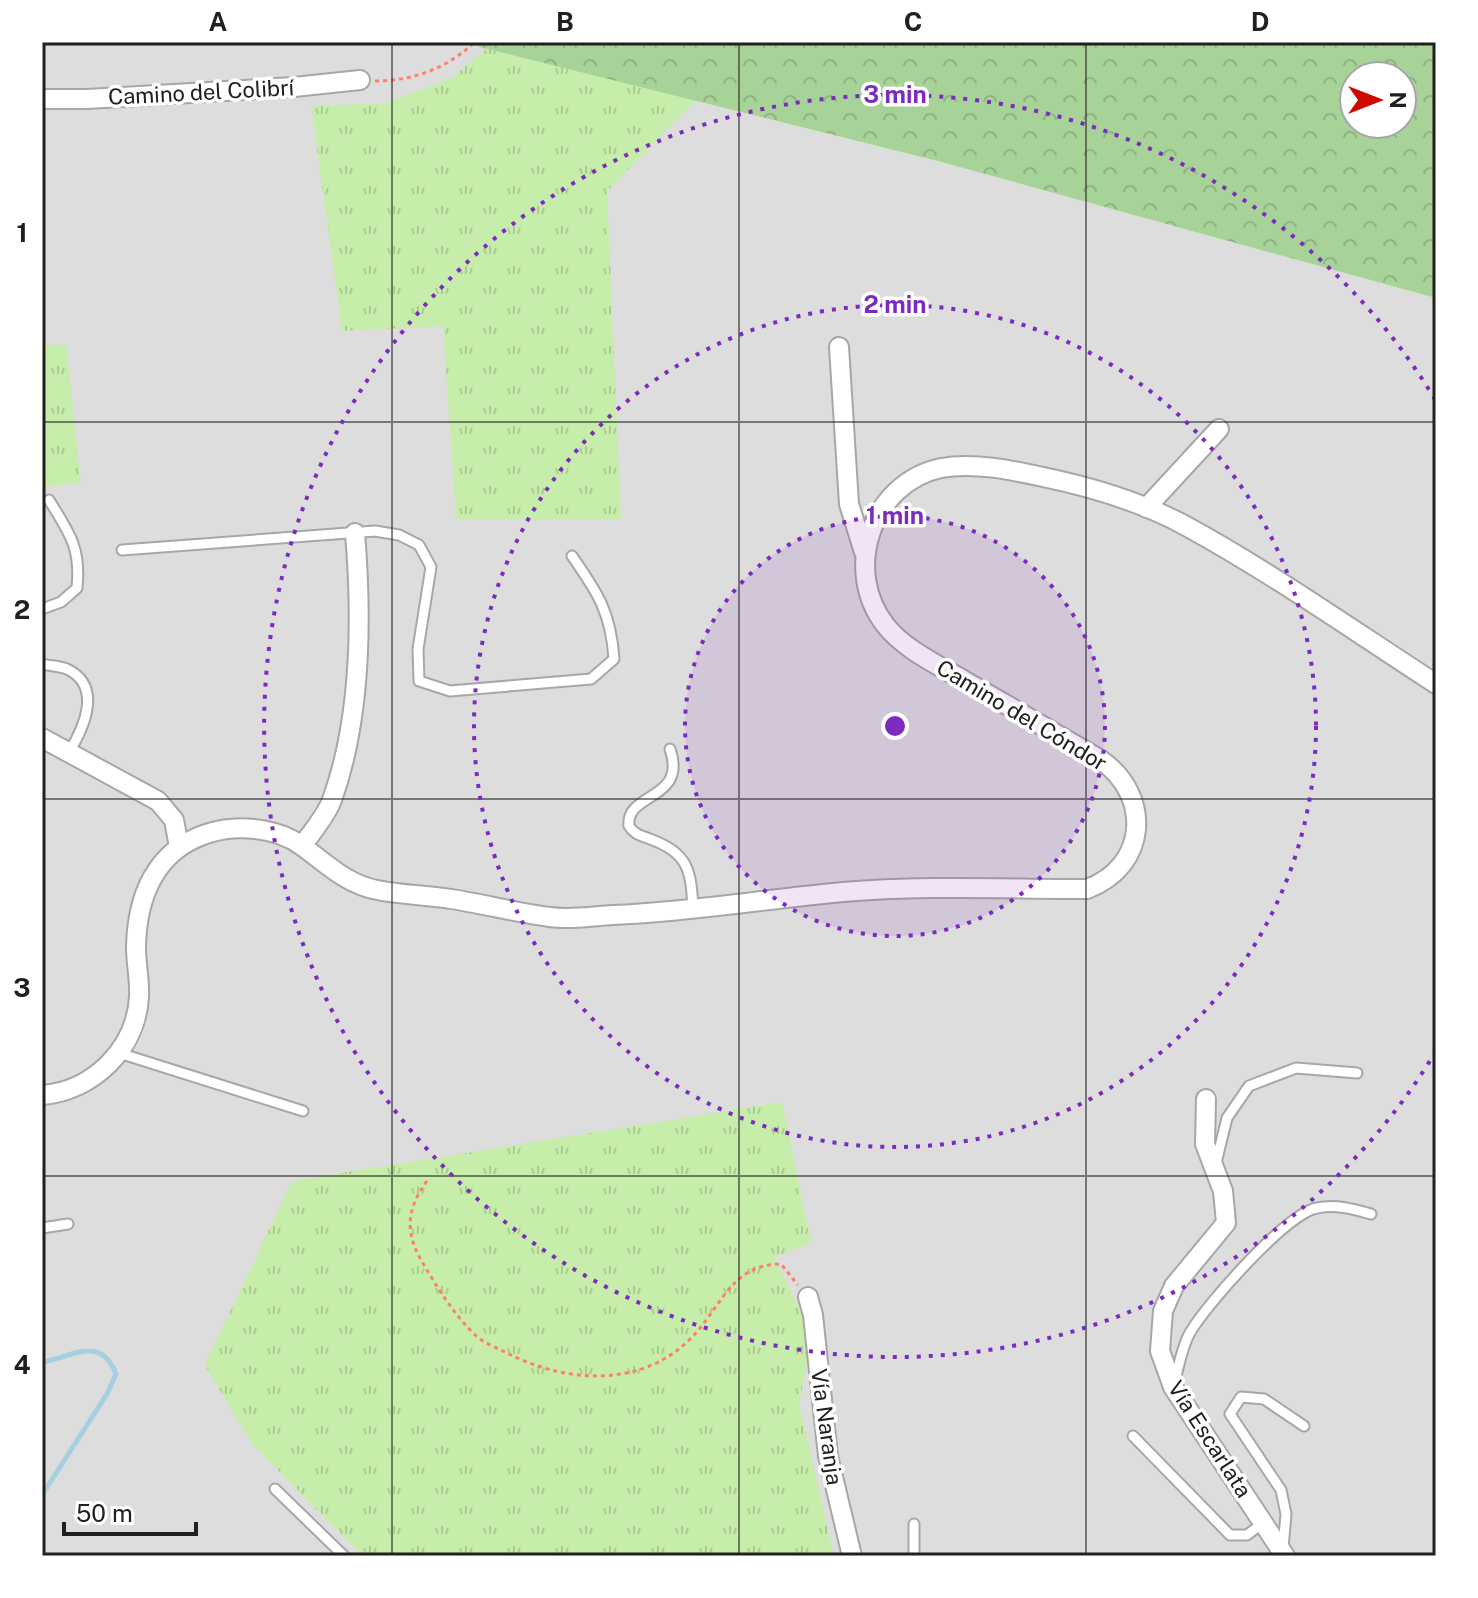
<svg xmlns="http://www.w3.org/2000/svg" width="1478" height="1598" viewBox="0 0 1478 1598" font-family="'Public Sans',sans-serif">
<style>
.residential{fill:#dedddd}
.grass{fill:url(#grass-tufts);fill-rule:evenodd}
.forest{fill:url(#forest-crowns);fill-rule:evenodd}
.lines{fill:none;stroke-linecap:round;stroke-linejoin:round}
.stream{stroke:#a4d0e0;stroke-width:5}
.service-casing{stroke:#a7a7a7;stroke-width:13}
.minor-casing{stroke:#a7a7a7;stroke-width:22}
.path{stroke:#ff7f69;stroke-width:3;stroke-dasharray:4 4;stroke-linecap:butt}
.service{stroke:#fff;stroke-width:9}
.minor{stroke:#fff;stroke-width:18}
.grid{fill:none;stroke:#202020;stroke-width:2;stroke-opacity:0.55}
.ring{fill:none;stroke:#7b2cbf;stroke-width:4;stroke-dasharray:4 8}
.labels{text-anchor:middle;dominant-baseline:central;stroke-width:7;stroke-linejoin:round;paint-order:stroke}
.street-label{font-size:22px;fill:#202020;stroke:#fff}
.centre{fill:#7b2cbf;stroke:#fff;stroke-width:4}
.ring-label{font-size:24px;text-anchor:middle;font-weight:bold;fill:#7b2cbf;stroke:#fff;stroke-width:7;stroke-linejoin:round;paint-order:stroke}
.neatline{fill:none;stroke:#202020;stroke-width:3}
.grid-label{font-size:26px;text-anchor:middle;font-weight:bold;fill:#202020}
</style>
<defs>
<pattern id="grass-tufts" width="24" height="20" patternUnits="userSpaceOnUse" patternTransform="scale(2)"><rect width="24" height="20" fill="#c7edaa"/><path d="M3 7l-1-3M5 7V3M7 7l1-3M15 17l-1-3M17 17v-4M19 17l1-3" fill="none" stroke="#abcb92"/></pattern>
<pattern id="forest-crowns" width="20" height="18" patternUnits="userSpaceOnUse" patternTransform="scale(2)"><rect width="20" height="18" fill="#a7d298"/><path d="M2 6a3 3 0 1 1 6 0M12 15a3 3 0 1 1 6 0" fill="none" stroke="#8fb483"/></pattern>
</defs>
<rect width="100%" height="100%" fill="#f1eee6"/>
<path class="residential" d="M 42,42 L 460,42 L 938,161 L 1436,298 L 1436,1556 L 42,1556 Z"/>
<path class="grass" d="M 460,42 L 1436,42 L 1436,298 L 938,161 L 696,100 L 607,191 L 621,519 L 456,519 L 443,326 L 342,331 L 311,105 L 384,104 L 452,78 L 486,49 ZM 1354,76 L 1402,76 L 1402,124 L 1354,124 Z
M 66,344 L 81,483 L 42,487 L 42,346 Z
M 782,1102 L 811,1243 L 774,1257 L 806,1322 L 809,1352 L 799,1404 L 834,1556 L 363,1556 L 252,1444 L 205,1365 L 292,1181 Z"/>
<path class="forest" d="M 460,42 L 1436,42 L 1436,298 L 938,161 ZM 1354,76 L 1402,76 L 1402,124 L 1354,124 Z"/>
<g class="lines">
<path class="stream" d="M 42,1362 C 73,1357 100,1334 116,1374 L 107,1394 L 42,1495"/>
<defs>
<path id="service" d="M 122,550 L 375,531 L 399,535 L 419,545 L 431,567 L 418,649 L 419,681 L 450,691 L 591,679 L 614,659 C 611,613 598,593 572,556
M 42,609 L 61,602 L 77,588 C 81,548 70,534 49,500
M 42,664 C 50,666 60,666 67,669 C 103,686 84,728 69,752
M 670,749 C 688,801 625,792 629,826 C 635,835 640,835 650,839 C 689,853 691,871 693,909
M 119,1053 L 303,1111
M 1216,1163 L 1227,1118 L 1249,1086 L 1296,1068 L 1357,1073
M 42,1228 L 68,1224
M 1174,1383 C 1179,1367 1182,1345 1191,1331 C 1208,1303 1287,1213 1317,1208 C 1336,1204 1353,1209 1371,1214
M 1133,1436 L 1230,1535 L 1247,1535 L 1263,1523
M 275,1489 L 344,1556
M 914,1524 L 914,1556
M 1283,1548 L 1286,1514 L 1281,1490 L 1230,1414 L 1241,1397 L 1264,1399 L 1304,1426"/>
<path id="minor" d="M 42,99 L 87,99 L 294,87 L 360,80
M 839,347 L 849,504 L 864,552
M 1146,508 L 1219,429
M 42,738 L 158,801 L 174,820 L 179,847
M 302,846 C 312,832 326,816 332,800 C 361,719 362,617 355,533
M 42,1095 C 93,1091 136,1049 139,997 C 140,981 136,964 136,947 C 137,897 155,851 206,834 C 236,824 276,827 302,846 C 327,864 346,884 377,890 C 401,895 427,895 451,899 C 484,904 517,913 550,917 C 570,920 592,916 613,915 C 690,912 766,899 843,892 C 924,885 1006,889 1087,889 C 1148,866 1152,796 1101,760 C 1056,734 1011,707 965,681 C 940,666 905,650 886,626 C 842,571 871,483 941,468 C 974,462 1011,470 1043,477 C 1091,487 1142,502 1186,526 C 1272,573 1354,631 1436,684
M 1206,1099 L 1205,1144 L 1223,1191 L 1226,1223 L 1174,1286 L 1163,1311 L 1160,1351 L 1173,1387 L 1285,1556
M 808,1297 L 813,1315 L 828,1456 L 852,1556"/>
</defs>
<use href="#service" class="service-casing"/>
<use href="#minor" class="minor-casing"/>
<path class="path" d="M 375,81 C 414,81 447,68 475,42
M 427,1181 C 405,1211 405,1234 424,1265 C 438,1289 454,1314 474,1334 C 482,1342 495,1347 505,1352 C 562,1382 637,1389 687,1342 C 720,1312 729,1264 781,1264 L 798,1285"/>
<use href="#service" class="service"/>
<use href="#minor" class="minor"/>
</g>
<path class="grid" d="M 392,42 L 392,1556M 739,42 L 739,1556M 1086,42 L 1086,1556M 42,422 L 1436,422M 42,799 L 1436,799M 42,1176 L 1436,1176"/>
<circle cx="895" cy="726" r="210" fill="#7b2cbf" fill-opacity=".12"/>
<g class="ring">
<circle cx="895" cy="726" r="210"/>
<circle cx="895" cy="726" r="421"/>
<path d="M1436 1051A631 631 0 1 1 1436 401"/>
</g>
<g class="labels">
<g class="street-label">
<text transform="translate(201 92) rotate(-3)">Camino del Colibrí</text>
<text transform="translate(1022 715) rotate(31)">Camino del Cóndor</text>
<text transform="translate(827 1427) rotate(82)">Vía Naranja</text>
<text transform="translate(1210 1439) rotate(57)">Vía Escarlata</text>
</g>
</g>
<circle cx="895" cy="726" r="12" class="centre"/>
<g class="ring-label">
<text x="895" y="103">3 min</text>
<text x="895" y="313">2 min</text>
<text x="895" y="524">1 min</text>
</g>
<rect width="1478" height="1598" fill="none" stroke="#ffffff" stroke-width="88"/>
<g transform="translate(1378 100) rotate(90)"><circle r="38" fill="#ffffff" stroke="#a6a6a6" stroke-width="2"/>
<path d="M0-6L14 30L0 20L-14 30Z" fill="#d00a00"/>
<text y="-12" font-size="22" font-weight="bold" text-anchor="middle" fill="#202020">N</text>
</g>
<path d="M64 1522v12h132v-12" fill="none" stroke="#202020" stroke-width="4"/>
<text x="76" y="1522" font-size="24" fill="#202020" stroke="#ffffff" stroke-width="6" paint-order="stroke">50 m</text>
<rect x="44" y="44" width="1390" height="1510" class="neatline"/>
<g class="grid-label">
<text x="218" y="31">A</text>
<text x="565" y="31">B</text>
<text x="913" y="31">C</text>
<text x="1260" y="31">D</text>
<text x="22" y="242">1</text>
<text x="22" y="619">2</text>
<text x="22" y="997">3</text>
<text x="22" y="1374">4</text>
</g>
</svg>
